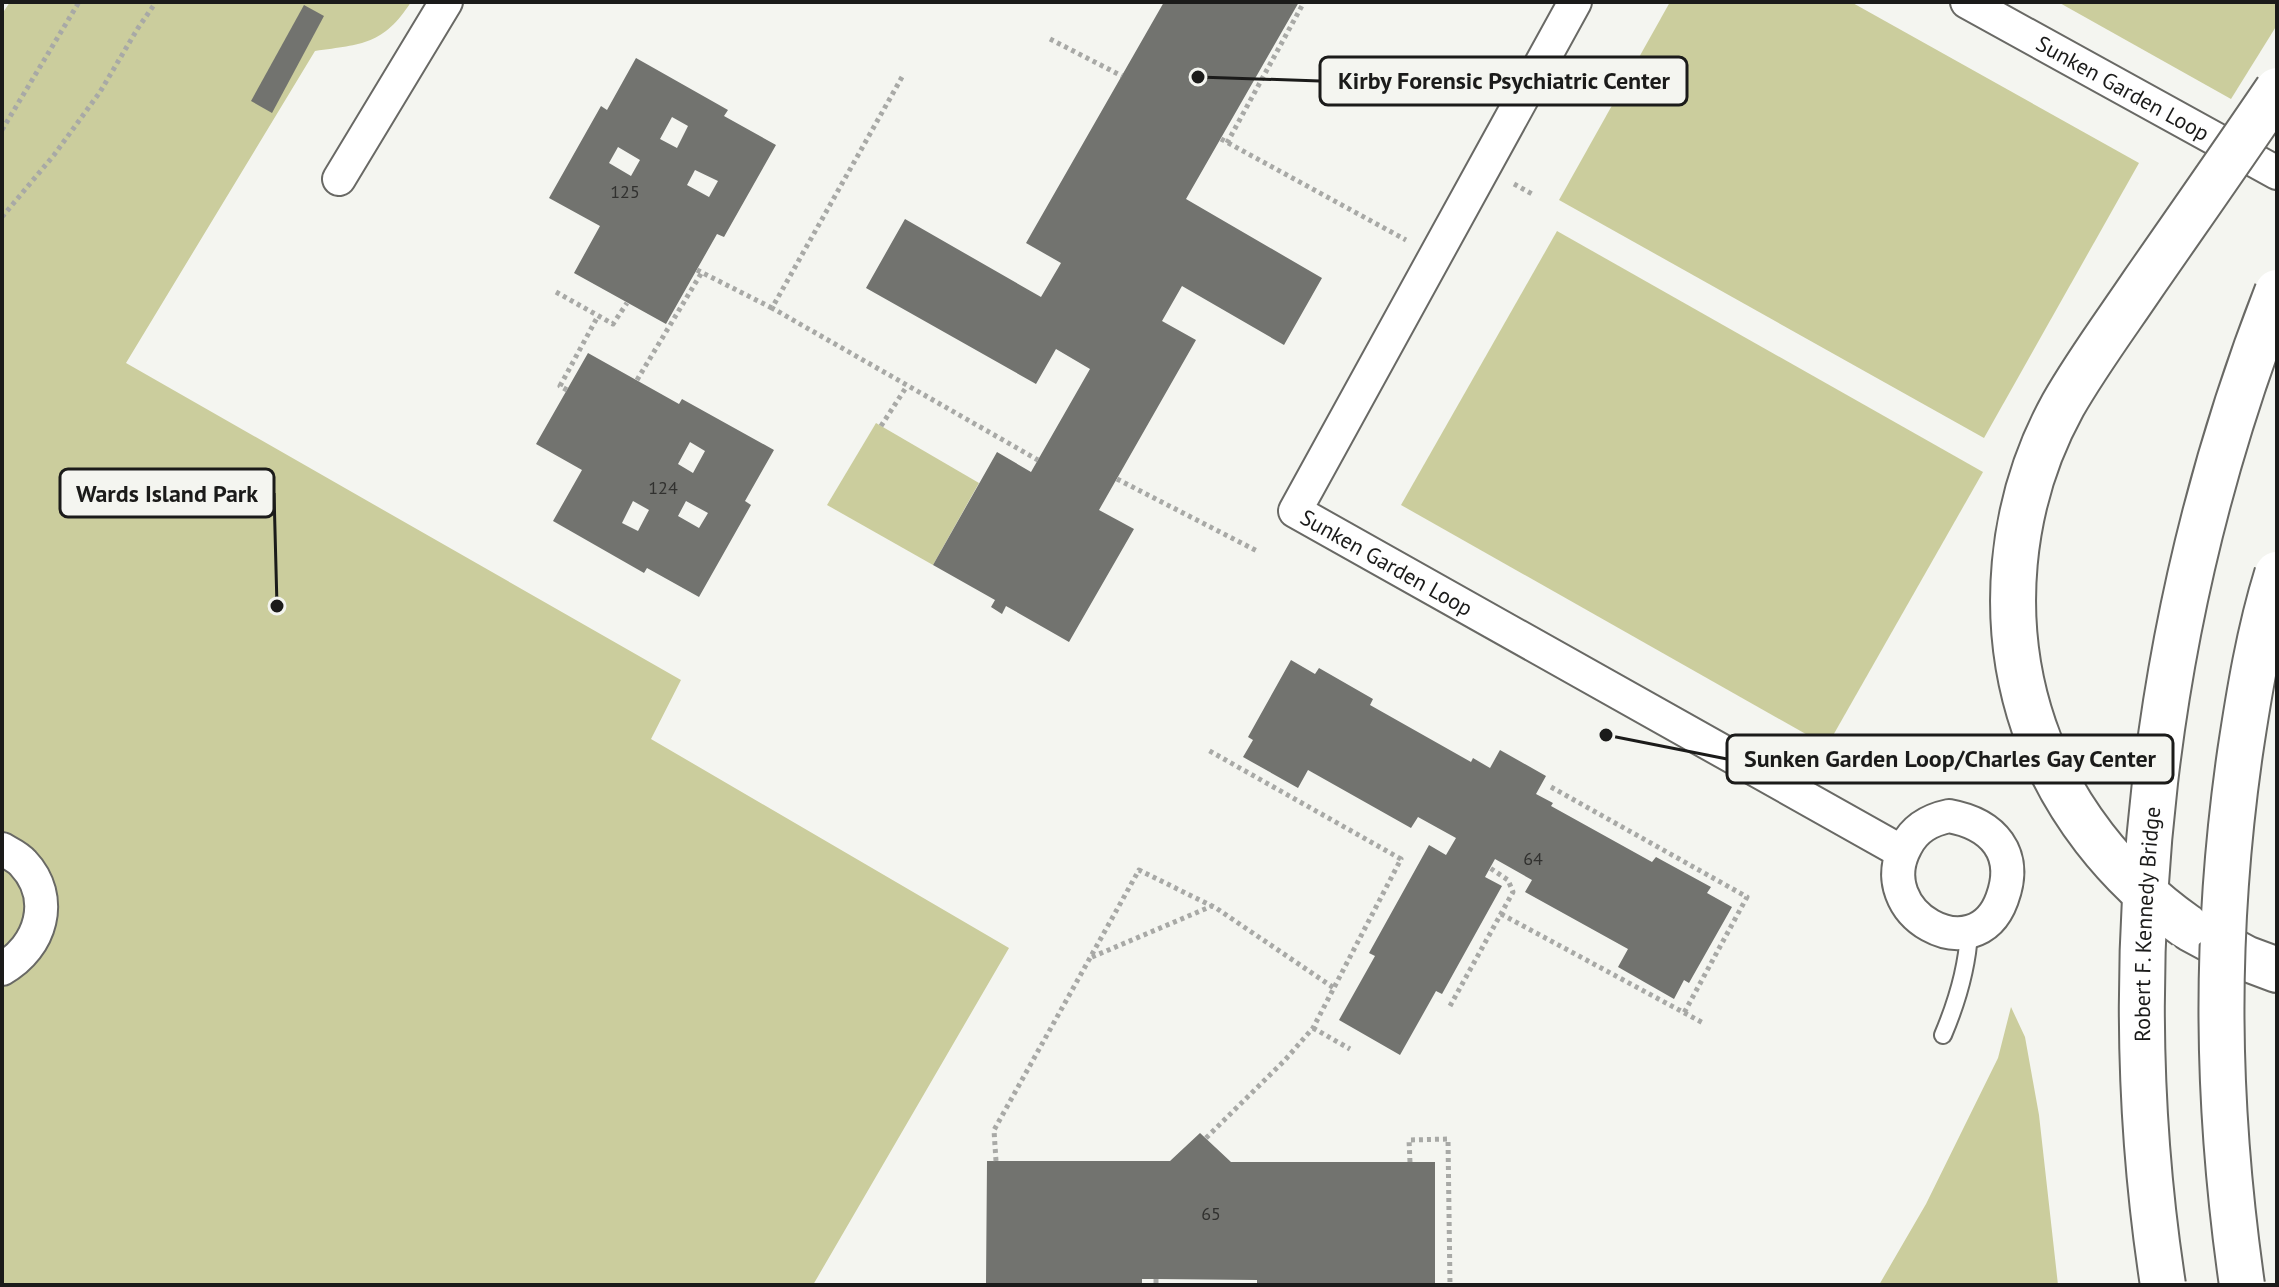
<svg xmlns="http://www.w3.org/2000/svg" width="2279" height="1287" font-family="'PT Sans',sans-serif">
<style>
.green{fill:#cbcd9d}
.building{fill:#72736f;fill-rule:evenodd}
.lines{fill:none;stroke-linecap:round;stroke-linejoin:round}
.lane-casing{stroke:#696965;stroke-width:20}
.street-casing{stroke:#696965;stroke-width:36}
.highway-casing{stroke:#696965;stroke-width:48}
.path{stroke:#a8a9a6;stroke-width:5;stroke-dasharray:4 4;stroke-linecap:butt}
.lane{stroke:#fff;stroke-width:16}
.street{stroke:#fff;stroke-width:32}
.highway{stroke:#fff;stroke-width:44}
.highway-bridge-casing{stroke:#696965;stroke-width:48;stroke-linecap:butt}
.highway-bridge{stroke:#fff;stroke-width:44}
.labels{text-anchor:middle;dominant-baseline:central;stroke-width:7;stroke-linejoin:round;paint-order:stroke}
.number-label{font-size:18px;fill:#31312f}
.street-label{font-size:22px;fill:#1b1b1a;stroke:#f4f5f0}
.leader{fill:none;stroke:#1b1b1a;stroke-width:3}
.callout-dot{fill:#1b1b1a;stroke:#f4f5f0;stroke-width:3}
.callout{fill:#f4f5f0;stroke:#1b1b1a;stroke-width:3}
.callout-label{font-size:24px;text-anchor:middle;font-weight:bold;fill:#1b1b1a}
</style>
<rect width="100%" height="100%" fill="#f4f5f0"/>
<!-- green -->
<g class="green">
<path d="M 10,2 L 411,2 C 383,45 363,44 315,51 L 126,363 L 681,680 L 651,739 L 1009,948 L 813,1285 L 2,1285 L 2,14 Z"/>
<path d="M 1670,2 L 1851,2 L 2139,163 L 1984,438 L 1559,200 Z"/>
<path d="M 2058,2 L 2277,2 L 2277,25 L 2231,99 Z"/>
<path d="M 1557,231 L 1983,472 L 1827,746 L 1401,505 Z"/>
<path d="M 876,423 L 979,483 L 933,565 L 827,505 Z"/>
<path d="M 2011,1007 L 2025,1037 L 2039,1115 L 2058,1285 L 1879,1285 L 1926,1204 L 1998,1058 Z"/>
</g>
<!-- building -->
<g class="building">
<path d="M 1164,2 L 1299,2 L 1186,199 L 1322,278 L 1284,345 L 1182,286 L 1162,321 L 1196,340 L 1099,510 L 1134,529 L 1069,642 L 1006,606 L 1002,614 L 991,607 L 995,600 L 933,565 L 997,452 L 1031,472 L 1090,369 L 1056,349 L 1036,384 L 866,288 L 905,219 L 1041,297 L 1061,263 L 1026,243 Z"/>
<path d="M 304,5 L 324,16 L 272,113 L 251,101 Z"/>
<path d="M 636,58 L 728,110 L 724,116 L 776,145 L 724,237 L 717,234 L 666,324 L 574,273 L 600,226 L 549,198 L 601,106 L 607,110 ZM 672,117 L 688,126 L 677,148 L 660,139 ZM 618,147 L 640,160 L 631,176 L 609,163 ZM 695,170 L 718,181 L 709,197 L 687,185 Z"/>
<path d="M 588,353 L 679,404 L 682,399 L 774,450 L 745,501 L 751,505 L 699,597 L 647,568 L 644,573 L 553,521 L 582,470 L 536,444 ZM 690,442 L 705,451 L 693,473 L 678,464 ZM 633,501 L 649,510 L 638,531 L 622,523 ZM 686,501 L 708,513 L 699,528 L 678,516 Z"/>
<path d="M 1291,660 L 1315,674 L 1319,668 L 1373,699 L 1370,705 L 1471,762 L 1473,758 L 1490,768 L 1500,750 L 1546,776 L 1536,794 L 1553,803 L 1551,806 L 1652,862 L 1656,857 L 1711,887 L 1707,893 L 1732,907 L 1689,983 L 1684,980 L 1674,999 L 1618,967 L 1628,949 L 1525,892 L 1532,880 L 1495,859 L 1485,877 L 1502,886 L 1442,994 L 1436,991 L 1400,1055 L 1339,1020 L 1375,956 L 1369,953 L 1429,845 L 1446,855 L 1456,838 L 1418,817 L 1411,828 L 1308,770 L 1298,788 L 1243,757 L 1253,740 L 1248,737 Z"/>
<path d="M 1200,1133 L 1231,1162 L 1435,1162 L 1435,1285 L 1257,1285 L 1257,1280 L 1156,1279 L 1142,1279 L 1142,1285 L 986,1285 L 987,1161 L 1170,1161 Z"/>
</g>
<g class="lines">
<!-- lane casing -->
<g class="lane-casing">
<path id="lane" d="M 1943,1035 C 1957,1002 1967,969 1969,933"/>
</g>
<!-- street casing -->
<g class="street-casing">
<g id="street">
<path id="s1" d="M 1575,2 L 1295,511 L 1902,852"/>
<path id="s2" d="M 1967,2 L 2277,173"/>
<path d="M 339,179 L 446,2"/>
<path d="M 1949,816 C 1993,824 2019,853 2002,899 C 1975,973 1869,913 1906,846 C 1915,828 1930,820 1949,816 Z"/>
<path d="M 2,849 C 9,853 18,857 23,863 C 56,898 41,947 2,969"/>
</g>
</g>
<!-- highway casing -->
<g class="highway-casing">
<path id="highway" d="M 2191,929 L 2245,958 L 2277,970"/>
</g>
<!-- path -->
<g class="path">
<path d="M 1050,39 L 1122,76"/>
<path d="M 902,77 L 772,308 L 1038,460"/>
<path d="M 2,130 L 79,2"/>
<path d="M 1221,139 L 1406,240"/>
<path d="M 1227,143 L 1304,2"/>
<path d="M 1514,184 L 1534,195"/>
<path d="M 2,217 L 54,155 L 100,92 L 138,28 L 156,2"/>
<path d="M 697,270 L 772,308"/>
<path d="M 556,292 L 613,324 L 627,303"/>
<path d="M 637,380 L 702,272"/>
<path d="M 567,390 L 560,386 L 598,316"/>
<path d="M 881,426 L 907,386"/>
<path d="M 1117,479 L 1259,552"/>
<path d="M 1551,787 L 1747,897 L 1684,1013"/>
<path d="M 1501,914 L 1705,1024"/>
<path d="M 1092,957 L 1212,906"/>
<path d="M 1450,1006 L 1513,892 L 1508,880 L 1490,868"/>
<path d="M 1313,1028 L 1350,1049"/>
<path d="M 1206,1138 L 1285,1060 L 1313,1028 L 1401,859 L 1208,750"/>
<path d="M 996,1161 L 994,1130 L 1139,870 L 1216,908 L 1334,988"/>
<path d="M 1410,1162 L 1409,1140 L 1448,1139 L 1450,1285"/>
<path d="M 1156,1279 L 1156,1285"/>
</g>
<!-- lane -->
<use href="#lane" class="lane"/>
<!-- street -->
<use href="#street" class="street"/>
<!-- highway -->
<use href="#highway" class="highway"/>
<!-- highway-bridge casing -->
<g class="highway-bridge-casing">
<g id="highway-bridge">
<path d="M 2186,926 C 2117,877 2061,807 2034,727 C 1998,622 2009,503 2063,405 C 2087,363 2116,324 2143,284 C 2188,219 2233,155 2277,90"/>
<path id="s3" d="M 2163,1285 C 2112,954 2155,604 2277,292"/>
<path d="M 2242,1285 C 2216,1103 2214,935 2240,753 C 2249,693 2259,632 2277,574"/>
</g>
</g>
<!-- highway-bridge -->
<use href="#highway-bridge" class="highway-bridge"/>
</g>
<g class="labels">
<!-- number labels -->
<g class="number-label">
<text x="625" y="191">125</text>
<text x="663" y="487">124</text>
<text x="1533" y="858">64</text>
<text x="1211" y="1213">65</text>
</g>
<!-- street labels -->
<g class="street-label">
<text stroke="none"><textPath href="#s2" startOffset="178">Sunken Garden Loop</textPath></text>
<text stroke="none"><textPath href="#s1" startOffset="686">Sunken Garden Loop</textPath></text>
<text stroke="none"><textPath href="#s3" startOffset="362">Robert F. Kennedy Bridge</textPath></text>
</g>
</g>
<!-- callouts -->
<path class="leader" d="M1198 77L1320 81M277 606L274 493M1606 735L1727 759"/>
<g class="callout-dot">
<circle cx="1198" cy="77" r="8"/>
<circle cx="277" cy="606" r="8"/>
<circle cx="1606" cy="735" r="8"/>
</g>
<g class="callout">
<rect x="1320" y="57" width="367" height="48" rx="8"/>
<rect x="60" y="469" width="214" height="48" rx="8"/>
<rect x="1727" y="735" width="446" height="48" rx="8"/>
</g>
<g class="callout-label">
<text x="1504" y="89">Kirby Forensic Psychiatric Center</text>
<text x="167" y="502">Wards Island Park</text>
<text x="1950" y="767">Sunken Garden Loop/Charles Gay Center</text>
</g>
<!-- border -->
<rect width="2279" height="1287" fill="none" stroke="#1b1b1a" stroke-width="8"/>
</svg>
